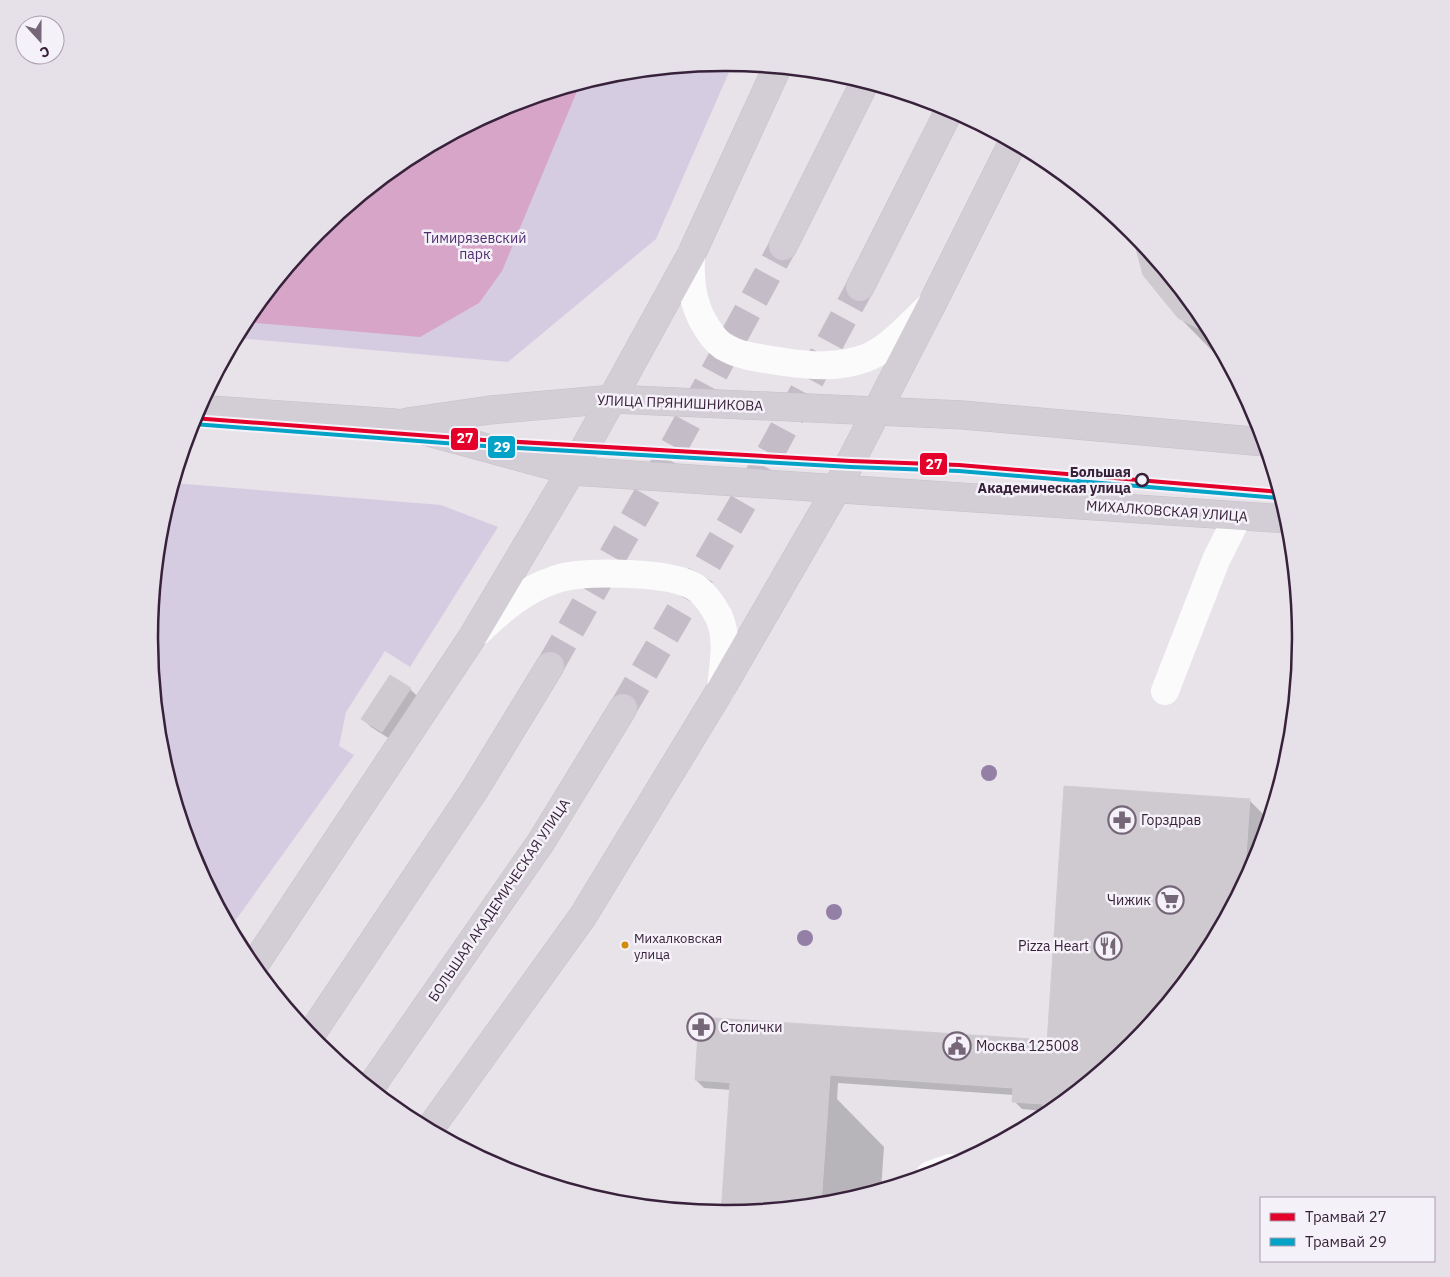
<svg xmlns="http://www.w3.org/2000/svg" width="1450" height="1277" font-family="'IBM Plex Sans',sans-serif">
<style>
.green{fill:#d6cce2}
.water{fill:#d6a5c8}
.shadow{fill:#0003}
.building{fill:#cecad0;stroke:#d0ccd1}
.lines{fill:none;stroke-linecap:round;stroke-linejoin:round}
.major-tunnel{stroke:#c4bcc6;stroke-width:28;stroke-dasharray:28 14;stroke-linecap:butt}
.major-casing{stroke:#c7c0c8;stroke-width:29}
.minor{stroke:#fbfbfc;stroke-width:28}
.major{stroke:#d3cdd5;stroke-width:28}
.tram-1-casing{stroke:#f5f1f8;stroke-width:8}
.tram-2-casing{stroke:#f5f1f8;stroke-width:8}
.tram-1{stroke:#e4002b;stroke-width:4}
.tram-2{stroke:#03a2c7;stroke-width:4}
.tree{fill:#947fa6}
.stop-dot{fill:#f5f1f8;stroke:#38223b;stroke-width:2.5}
.bus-dot{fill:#d18c0c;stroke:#f5f1f8;stroke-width:2}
.labels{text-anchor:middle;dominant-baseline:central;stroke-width:5;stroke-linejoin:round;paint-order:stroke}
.bus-label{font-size:13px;fill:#38223b;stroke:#f5f1f8;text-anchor:start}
.park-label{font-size:14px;fill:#512d70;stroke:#f5f1f8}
.street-label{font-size:14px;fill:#38223b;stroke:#f5f1f8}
.stop-label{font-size:14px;font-weight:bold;fill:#38223b;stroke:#f5f1f8;text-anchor:end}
.poi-label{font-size:14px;fill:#38223b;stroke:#f5f1f8;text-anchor:start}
.rim{fill:none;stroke:#38223b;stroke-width:2.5}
.line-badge{stroke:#f5f1f8;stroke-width:2}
.badge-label{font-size:14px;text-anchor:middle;font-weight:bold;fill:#fff}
</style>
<rect width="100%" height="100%" fill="#e7e3e9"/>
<!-- green -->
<g class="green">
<path d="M 725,63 L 733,63 L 656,239 L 508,362 L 236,338 L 246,318 L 318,231 L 405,159 L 505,106 L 613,74 Z"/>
<path d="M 173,483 L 441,505 L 498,527 L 410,667 L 385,651 L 346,712 L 339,746 L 354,755 L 230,928 L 193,859 L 160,751 L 149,638 L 160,526 Z"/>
</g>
<!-- water -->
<path class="water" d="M 580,84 L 502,271 L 479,303 L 420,337 L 244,322 L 318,231 L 405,159 L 505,106 Z"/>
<!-- shadow -->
<g class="shadow">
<path d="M 1132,231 L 1204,319 L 1231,370 L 1179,317 L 1144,274 Z"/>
<path d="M 410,689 L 418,697 L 390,739 L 371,727 L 363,719 Z"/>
<path d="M 1249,800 L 1269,820 L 1257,859 L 1204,959 L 1132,1046 L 1045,1118 L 1043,1119 L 1043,1111 L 1022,1109 L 1014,1101 L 1014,1095 L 838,1083 L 837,1099 L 884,1147 L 881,1190 L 837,1203 L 722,1214 L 731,1090 L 704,1088 L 696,1080 L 1046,1042 L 1048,1043 Z"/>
</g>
<!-- building -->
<g class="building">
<path d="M 1131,230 L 1204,319 L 1213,336 L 1178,318 L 1143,275 Z"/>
<path d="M 390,675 L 411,688 L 382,732 L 361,719 Z"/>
<path d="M 1064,786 L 1250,799 L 1244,884 L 1204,959 L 1132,1046 L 1042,1119 Z"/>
<path d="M 699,1017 L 1047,1040 L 1043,1104 L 1012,1102 L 1013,1088 L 830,1075 L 829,1090 L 695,1080 Z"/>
<path d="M 730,1083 L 829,1090 L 821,1205 L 721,1214 Z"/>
</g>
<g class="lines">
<!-- major-tunnel -->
<g class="major-tunnel">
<path d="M 550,666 L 656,480 L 783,246"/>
<path d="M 623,708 L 751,489 L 860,287"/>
</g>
<!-- major casing -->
<g class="major-casing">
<g id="major">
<path d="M 783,246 L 865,82"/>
<path d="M 860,287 L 950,109"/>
<path d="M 198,409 L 395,423 L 572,471 L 1288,519"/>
<path d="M 407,422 L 490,410 L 613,399 L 963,415 L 1264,442"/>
<path d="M 253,967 L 473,636 L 586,446 L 691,255 L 777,68"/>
<path d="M 310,1036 L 475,789 L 550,666"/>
<path d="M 370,1088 L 541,842 L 623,708"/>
<path d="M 429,1130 L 583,916 L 721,689 L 836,490 L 932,304 L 1013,142"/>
</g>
</g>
<!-- minor -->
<g class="minor">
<path d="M 691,255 C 690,282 692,305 707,328 C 712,336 719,345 728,349 C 743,357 767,359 784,362 C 811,366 839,368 866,358 C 891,348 911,323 931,305"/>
<path d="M 479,631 C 501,610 524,590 554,580 C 581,570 662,572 689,584 C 702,589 713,605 719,617 C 729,640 723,665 721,689"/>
<path d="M 1165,691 L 1216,560 L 1238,516"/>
<path d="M 930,1175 L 950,1168"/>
</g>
<!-- major -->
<use href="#major" class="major"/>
<!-- tram-1 casing -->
<g class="tram-1-casing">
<path id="tram-1" d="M 193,418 L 484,440 L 851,461 L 959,465 L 1280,492"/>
</g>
<!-- tram-2 casing -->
<g class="tram-2-casing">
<path id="tram-2" d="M 193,424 L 484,446 L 851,467 L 959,471 L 1279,498"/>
</g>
<!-- tram-1 -->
<use href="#tram-1" class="tram-1"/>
<!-- tram-2 -->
<use href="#tram-2" class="tram-2"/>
</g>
<!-- trees -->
<g class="tree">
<circle cx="989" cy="773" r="8"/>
<circle cx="834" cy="912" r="8"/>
<circle cx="805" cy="938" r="8"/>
</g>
<!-- icons -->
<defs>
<g id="pharmacy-ring" transform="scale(1.4375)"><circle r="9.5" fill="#f5f1f8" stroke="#756678" stroke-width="1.5"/><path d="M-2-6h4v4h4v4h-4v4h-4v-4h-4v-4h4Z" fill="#756678"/></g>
<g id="supermarket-ring" transform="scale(1.4375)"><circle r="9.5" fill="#f5f1f8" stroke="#756678" stroke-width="1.5"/><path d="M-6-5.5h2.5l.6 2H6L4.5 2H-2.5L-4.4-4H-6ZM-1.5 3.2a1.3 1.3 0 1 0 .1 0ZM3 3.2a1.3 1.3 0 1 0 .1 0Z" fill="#756678"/></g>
<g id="restaurant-ring" transform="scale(1.4375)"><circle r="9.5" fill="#f5f1f8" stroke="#756678" stroke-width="1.5"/><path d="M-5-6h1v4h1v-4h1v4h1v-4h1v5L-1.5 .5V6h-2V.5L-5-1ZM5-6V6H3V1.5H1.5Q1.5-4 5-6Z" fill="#756678"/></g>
<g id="civic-ring" transform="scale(1.4375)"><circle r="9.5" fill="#f5f1f8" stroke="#756678" stroke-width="1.5"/><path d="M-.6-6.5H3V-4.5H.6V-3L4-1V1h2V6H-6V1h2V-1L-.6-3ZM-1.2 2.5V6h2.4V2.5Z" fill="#756678"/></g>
</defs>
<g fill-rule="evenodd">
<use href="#pharmacy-ring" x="1122" y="820"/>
<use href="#supermarket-ring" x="1170" y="900"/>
<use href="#restaurant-ring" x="1108" y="946"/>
<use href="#pharmacy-ring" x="701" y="1027"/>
<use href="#civic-ring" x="957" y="1046"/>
</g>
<!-- markers -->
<circle class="stop-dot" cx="1142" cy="480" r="6"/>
<circle class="bus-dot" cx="625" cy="945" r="4.5"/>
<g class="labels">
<!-- bus labels -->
<g class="bus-label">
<text x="634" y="938">Михалковская<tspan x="634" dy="16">улица</tspan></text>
</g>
<!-- park labels -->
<g class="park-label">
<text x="475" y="238">Тимирязевский<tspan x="475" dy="16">парк</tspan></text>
</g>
<!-- street labels -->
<g class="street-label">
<text transform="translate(680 403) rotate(2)">УЛИЦА ПРЯНИШНИКОВА</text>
<text transform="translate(1167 511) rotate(4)">МИХАЛКОВСКАЯ УЛИЦА</text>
<text transform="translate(499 900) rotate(-56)">БОЛЬШАЯ АКАДЕМИЧЕСКАЯ УЛИЦА</text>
</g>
<!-- stop labels -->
<g class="stop-label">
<text x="1131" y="472">Большая<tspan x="1131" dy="16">Академическая улица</tspan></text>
</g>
<!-- poi labels -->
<g class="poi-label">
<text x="1141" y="820">Горздрав</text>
<text x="1151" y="900" text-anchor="end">Чижик</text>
<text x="1089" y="946" text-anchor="end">Pizza Heart</text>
<text x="720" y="1027">Столички</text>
<text x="976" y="1046">Москва 125008</text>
</g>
</g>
<!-- crop -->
<path d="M0 0H1450V1277H0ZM158 638a567 567 0 1 1 1134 0a567 567 0 1 1-1134 0Z" fill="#e6e0e9" fill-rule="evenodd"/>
<path class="rim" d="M158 638a567 567 0 1 1 1134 0a567 567 0 1 1-1134 0Z"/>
<g class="line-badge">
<rect x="450" y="427" width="29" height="24" rx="5" fill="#e4002b"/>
<rect x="487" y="435" width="29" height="24" rx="5" fill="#03a2c7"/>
<rect x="919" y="452" width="29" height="24" rx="5" fill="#e4002b"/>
</g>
<g class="badge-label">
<text x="465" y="443">27</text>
<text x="502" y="452">29</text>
<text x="934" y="469">27</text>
</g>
<!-- legend -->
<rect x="1260" y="1197" width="175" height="65" fill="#f5f1f8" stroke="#a99eac"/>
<rect x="1270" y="1213" width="25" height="8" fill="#e4002b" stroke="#a99eac"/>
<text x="1305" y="1222" font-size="15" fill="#38223b">Трамвай 27</text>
<rect x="1270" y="1238" width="25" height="8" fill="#03a2c7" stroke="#a99eac"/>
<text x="1305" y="1247" font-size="15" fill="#38223b">Трамвай 29</text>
<!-- north arrow -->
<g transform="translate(40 40) rotate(159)"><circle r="24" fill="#f5f1f8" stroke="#a99eac"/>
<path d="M0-4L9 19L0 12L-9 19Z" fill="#756678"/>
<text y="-8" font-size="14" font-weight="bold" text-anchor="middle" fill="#38223b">С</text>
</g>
</svg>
